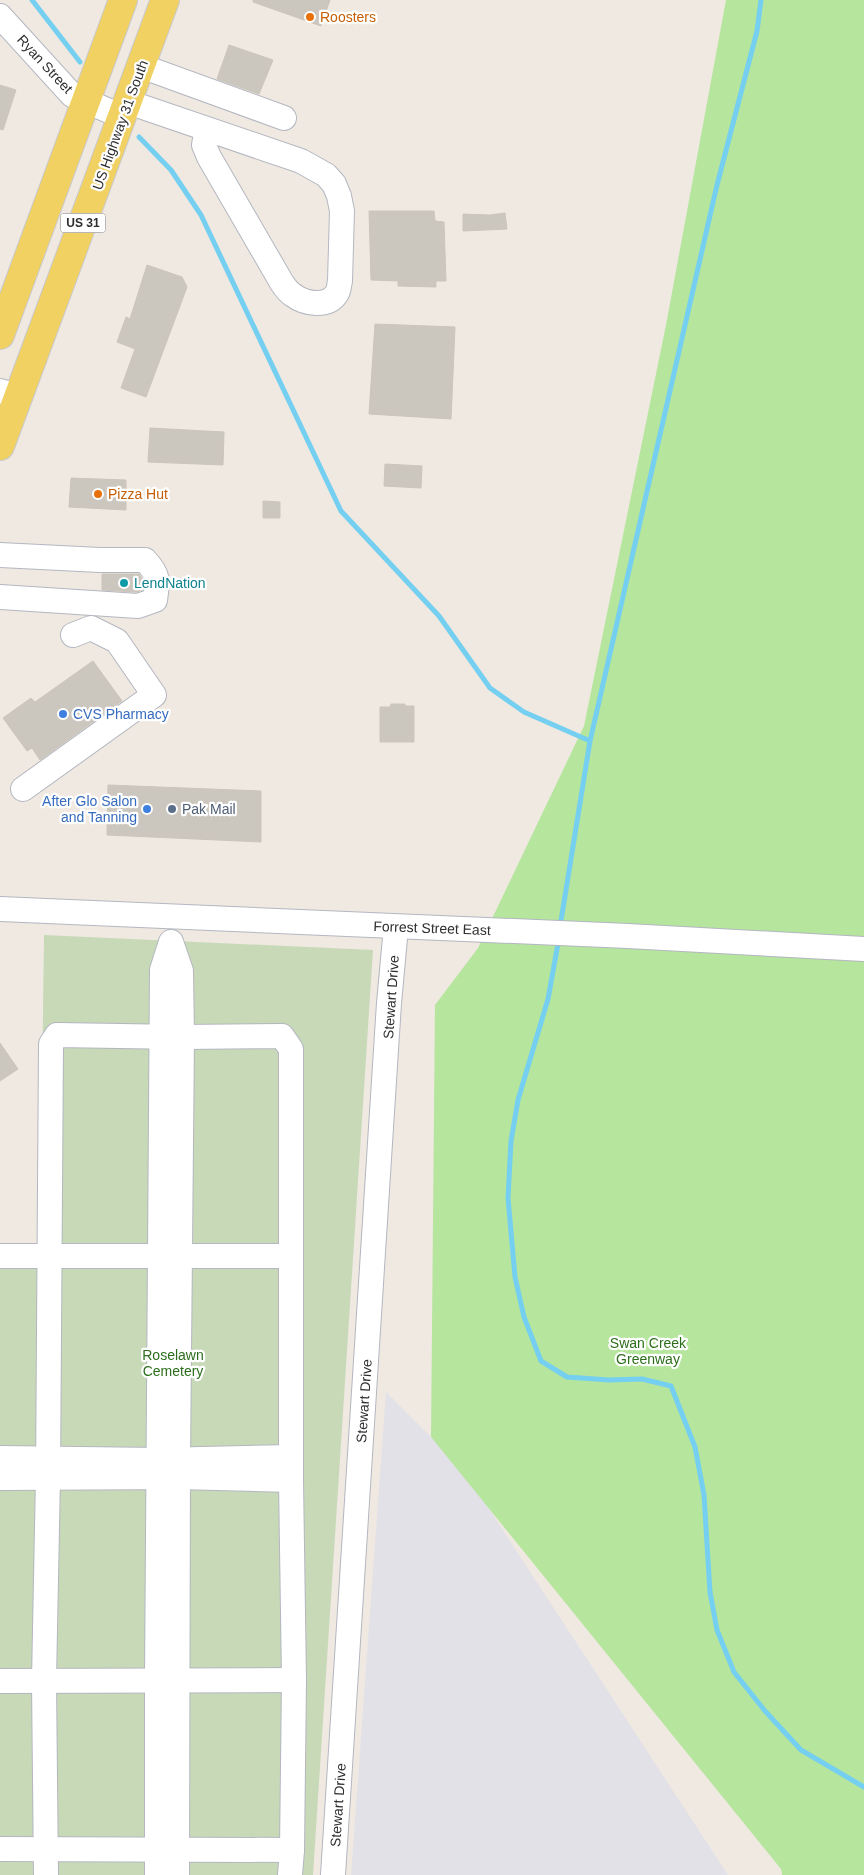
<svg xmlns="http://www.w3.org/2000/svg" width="864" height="1875" font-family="Helvetica,sans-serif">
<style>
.industrial{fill:#e3e1e8}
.green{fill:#b6e59e}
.cemetery{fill:#c8d9b8}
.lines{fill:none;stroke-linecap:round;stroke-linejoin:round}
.stream{stroke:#75cff0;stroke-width:5}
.building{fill:#cbc7bf;stroke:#cbc5ba}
.minor-casing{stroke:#b4b7c1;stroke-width:26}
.major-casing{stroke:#c9c9c9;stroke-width:30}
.minor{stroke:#fff;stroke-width:24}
.major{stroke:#f2d163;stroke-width:28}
.food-dot{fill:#e8710a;stroke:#fff;stroke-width:2}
.culture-dot{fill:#0f9aa8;stroke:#fff;stroke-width:2}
.shop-dot{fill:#3f7fe0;stroke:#fff;stroke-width:2}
.service-dot{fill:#5c6f8a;stroke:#fff;stroke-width:2}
.labels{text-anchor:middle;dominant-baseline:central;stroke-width:4.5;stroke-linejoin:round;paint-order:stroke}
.shield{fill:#fff;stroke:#6d6d6d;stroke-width:1}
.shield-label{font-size:12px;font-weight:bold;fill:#2e2e2e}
.food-label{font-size:14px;fill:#c56008;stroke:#fff;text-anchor:start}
.street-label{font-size:14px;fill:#2e2e2e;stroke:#fff}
.culture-label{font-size:14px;fill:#0d838f;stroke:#fff;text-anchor:start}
.shop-label{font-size:14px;fill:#366cbe;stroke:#fff;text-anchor:start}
.service-label{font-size:14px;fill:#4e5e75;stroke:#fff;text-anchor:start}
.park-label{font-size:14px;fill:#2c6e1b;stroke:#fff}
</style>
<rect width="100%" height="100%" fill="#efe9e1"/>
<!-- industrial -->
<path class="industrial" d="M 386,1392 L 463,1469 L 728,1875 L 351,1875 Z"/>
<!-- green -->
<path class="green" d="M 726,0 L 864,0 L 864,1875 L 782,1875 L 781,1869 L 431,1437 L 435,1005 L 478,948 L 584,726 L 666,325 Z"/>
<!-- cemetery -->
<path class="cemetery" d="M 44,935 L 373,950 L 313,1875 L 0,1875 L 0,1251 L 40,1251 Z"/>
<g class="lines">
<!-- stream -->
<g class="stream">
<path d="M 32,0 L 80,62"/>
<path d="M 139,137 L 171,170 L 201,215 L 341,511 L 439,616 L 490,688 L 524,712 L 590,741"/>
<path d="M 560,927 L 590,741 L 717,185 L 757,31 L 761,0"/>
<path d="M 559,938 L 548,999 L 518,1100 L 511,1141 L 508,1198 L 515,1277 L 524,1317 L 541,1361 L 567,1377 L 609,1380 L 642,1379 L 671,1386 L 695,1447 L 704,1495 L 710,1592 L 717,1630 L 734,1672 L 765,1711 L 801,1750 L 864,1787"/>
</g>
</g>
<!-- building -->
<g class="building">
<path d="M 253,0 L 330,0 L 321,26 L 253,2 Z"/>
<path d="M 229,45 L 273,60 L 259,94 L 217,79 Z"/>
<path d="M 0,85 L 16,90 L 3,130 L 0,129 Z"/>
<path d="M 369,211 L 434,211 L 435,221 L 444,222 L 446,281 L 436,281 L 436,287 L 398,286 L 398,281 L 371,280 Z"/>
<path d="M 505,213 L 507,229 L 463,231 L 463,214 L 490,215 Z"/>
<path d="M 147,265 L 182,277 L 187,287 L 146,397 L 121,388 L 135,349 L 117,342 L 126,317 L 130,319 Z"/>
<path d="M 375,324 L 455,327 L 451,419 L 369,414 Z"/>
<path d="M 150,428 L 224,432 L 223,465 L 148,462 Z"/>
<path d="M 385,464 L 422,466 L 421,488 L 384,486 Z"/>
<path d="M 71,478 L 126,480 L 126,510 L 69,507 Z"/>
<path d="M 263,501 L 280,502 L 280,518 L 263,518 Z"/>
<path d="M 102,574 L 139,574 L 143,581 L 143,590 L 136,592 L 102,590 Z"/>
<path d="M 93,661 L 122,701 L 40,760 L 32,748 L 27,751 L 3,718 L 31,698 L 35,702 Z"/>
<path d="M 391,704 L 405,704 L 405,706 L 414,706 L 414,742 L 380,742 L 380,707 L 390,707 Z"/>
<path d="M 108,785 L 261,791 L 261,842 L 107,835 Z"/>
<path d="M 0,1043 L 18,1069 L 0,1081 Z"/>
</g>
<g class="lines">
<!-- minor casing -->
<g class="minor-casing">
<g id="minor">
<path d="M 0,16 L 72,95 L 123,117"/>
<path d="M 141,66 L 284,118"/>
<path d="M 128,102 L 301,161 L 326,175 L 334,184 L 339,196 L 342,211 L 340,281 C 339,285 339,290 337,293 C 328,308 305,304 293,295 C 288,292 285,287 282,283 L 209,157 L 204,145 L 207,129"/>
<path d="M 0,391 L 18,396"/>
<path d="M 0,555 L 100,560 L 145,560 C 159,575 158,580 155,600 L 138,606 L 0,597"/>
<path d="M 23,789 L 154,695 L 117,641 L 91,628 L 73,635"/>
<path d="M 0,909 L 628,936 L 864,949"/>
<path d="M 0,1256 L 291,1256"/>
<path d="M 0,1458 L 158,1460 L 291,1457"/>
<path d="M 0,1478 L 178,1477 L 291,1480"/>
<path d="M 0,1681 L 294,1680"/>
<path d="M 0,1849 L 292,1850"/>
<path d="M 46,1875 L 44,1681 L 48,1477 L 51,1044 L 57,1035 L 182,1037 L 282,1036 L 291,1049 L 291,1480 L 294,1680 L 292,1850 L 290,1875"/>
<path d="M 157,1875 L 157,1679 L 162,970 L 171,942 L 181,971 L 182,1037 L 178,1460 L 177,1875"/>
<path d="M 333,1875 L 389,1003 L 396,927"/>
</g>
</g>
<!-- major casing -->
<g class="major-casing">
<g id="major">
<path d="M 0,335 L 123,0"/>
<path d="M 0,446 L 165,0"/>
</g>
</g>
<!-- minor -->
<use href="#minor" class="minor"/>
<!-- major -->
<use href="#major" class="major"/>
</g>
<!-- markers -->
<g class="food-dot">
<circle cx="310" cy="17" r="5"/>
<circle cx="98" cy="494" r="5"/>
</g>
<circle class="culture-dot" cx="124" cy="583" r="5"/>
<g class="shop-dot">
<circle cx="63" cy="714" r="5"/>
<circle cx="147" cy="809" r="5"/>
</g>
<circle class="service-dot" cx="172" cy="809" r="5"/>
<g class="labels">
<!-- shield labels -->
<rect class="shield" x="60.5" y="213.5" width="45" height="19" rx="4"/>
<g class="shield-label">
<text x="83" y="223">US 31</text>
</g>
<!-- food labels -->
<g class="food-label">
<text x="320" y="17">Roosters</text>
<text x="108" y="494">Pizza Hut</text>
</g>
<!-- street labels -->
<g class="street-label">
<text transform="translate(45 64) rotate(47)">Ryan Street</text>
<text transform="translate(120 125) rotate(-70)">US Highway 31 South</text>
<text transform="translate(432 928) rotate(2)">Forrest Street East</text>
<text transform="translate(391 997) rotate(-86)">Stewart Drive</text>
<text transform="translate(364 1401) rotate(-86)">Stewart Drive</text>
<text transform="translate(338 1805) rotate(-86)">Stewart Drive</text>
</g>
<!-- culture labels -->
<g class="culture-label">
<text x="134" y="583">LendNation</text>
</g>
<!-- shop labels -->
<g class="shop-label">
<text x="73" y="714">CVS Pharmacy</text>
<text x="137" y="801" text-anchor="end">After Glo Salon<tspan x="137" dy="16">and Tanning</tspan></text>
</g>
<!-- service labels -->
<g class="service-label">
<text x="182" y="809">Pak Mail</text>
</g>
<!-- park labels -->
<g class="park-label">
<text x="648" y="1343">Swan Creek<tspan x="648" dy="16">Greenway</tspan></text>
<text x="173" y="1355">Roselawn<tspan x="173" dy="16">Cemetery</tspan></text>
</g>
</g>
</svg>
